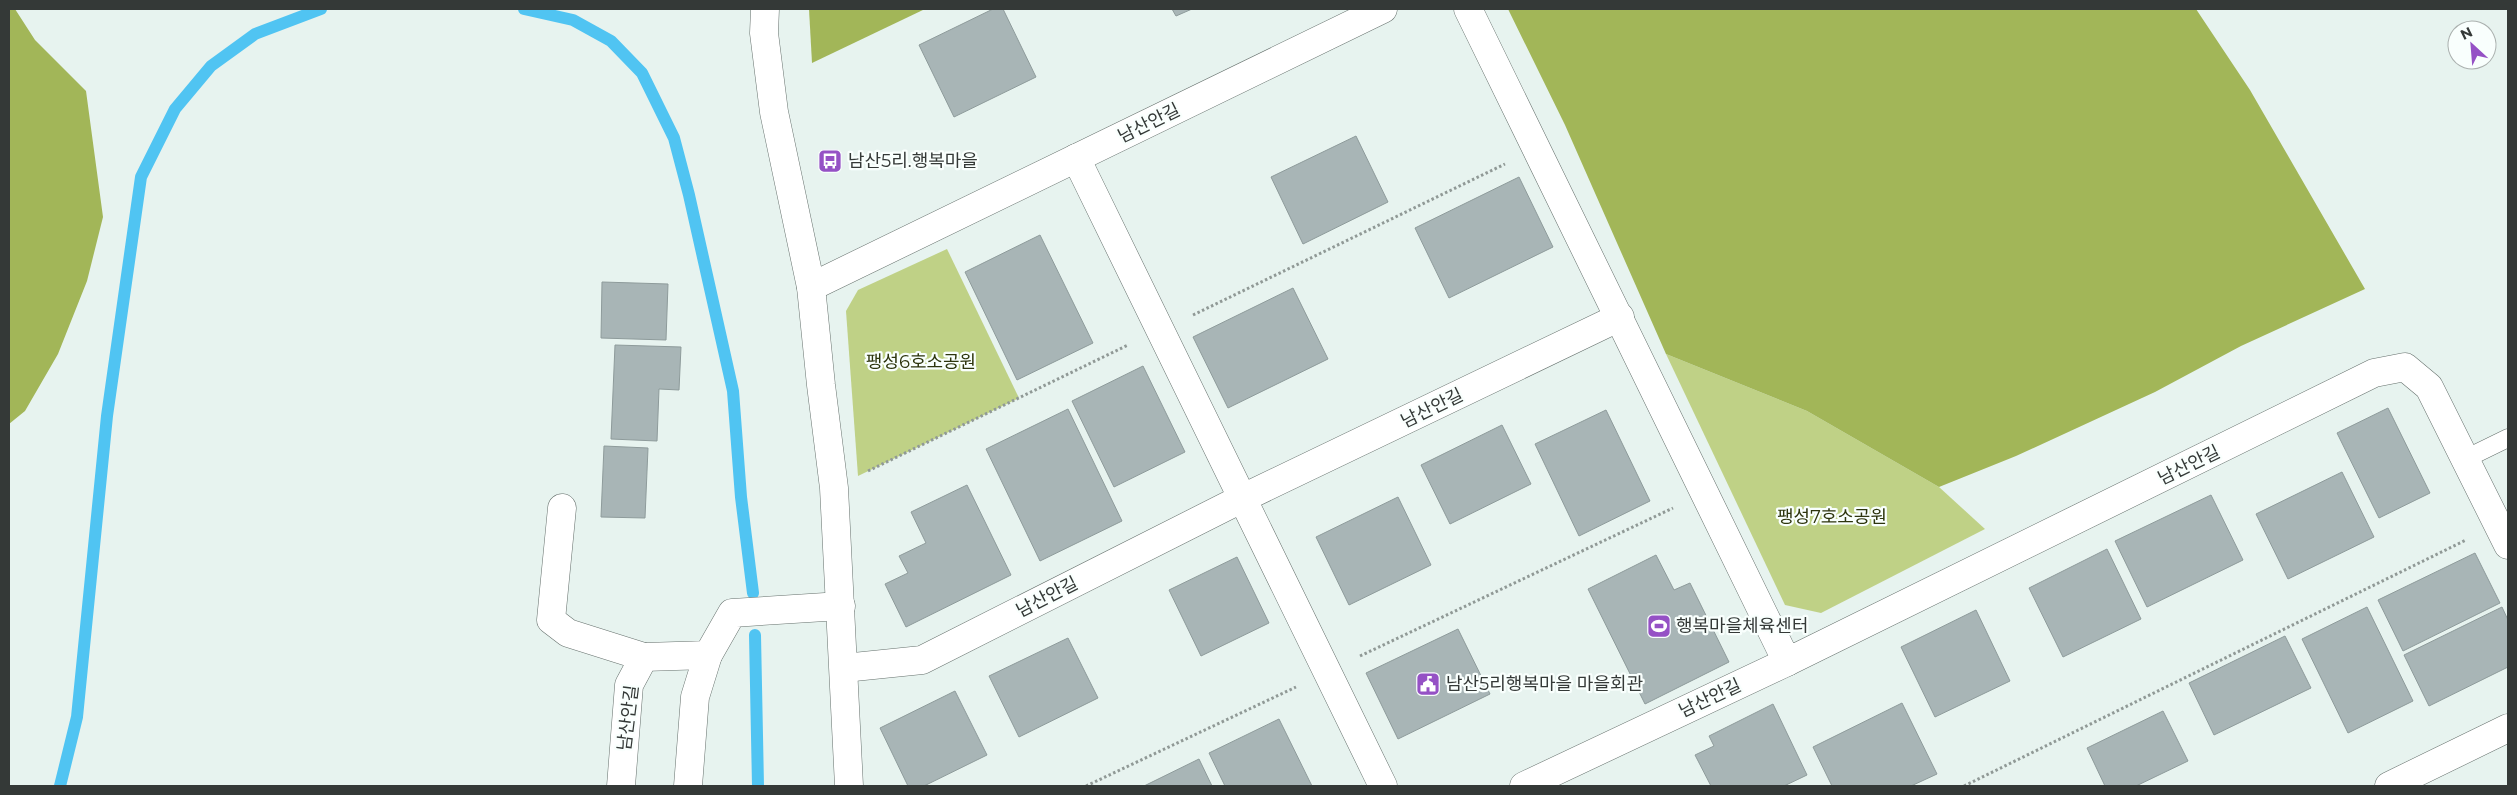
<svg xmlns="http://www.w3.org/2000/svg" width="2517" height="795" font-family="Montserrat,'Noto Sans KR',sans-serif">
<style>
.green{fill:#bfd186}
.forest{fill:#a2b658}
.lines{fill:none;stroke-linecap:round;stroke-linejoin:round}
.stream{stroke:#50c4f2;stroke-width:12}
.building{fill:#a8b5b6;stroke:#8e9b9b}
.service-casing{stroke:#66716d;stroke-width:19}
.minor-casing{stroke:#66716d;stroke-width:29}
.path{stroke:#909996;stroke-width:3;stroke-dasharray:2.5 2.5;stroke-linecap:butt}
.service{stroke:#fff;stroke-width:18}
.minor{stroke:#fff;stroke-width:28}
.labels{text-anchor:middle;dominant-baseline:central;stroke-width:4.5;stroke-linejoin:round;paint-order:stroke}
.street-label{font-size:18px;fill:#343937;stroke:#f9fffd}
.poi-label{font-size:18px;fill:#343937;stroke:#f9fffd;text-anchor:start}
.park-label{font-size:18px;fill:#2d350d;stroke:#f9fffd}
</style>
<rect width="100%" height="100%" fill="#e7f3ef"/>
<!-- green -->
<g class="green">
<path d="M 947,249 L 1019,398 L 858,476 L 846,311 L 858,290 Z"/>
<path d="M 1666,354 L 1807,411 L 1939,487 L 1985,529 L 1821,613 L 1785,605 Z"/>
</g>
<!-- forest -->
<g class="forest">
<path d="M 9,9 L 15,9 L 35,40 L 86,91 L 103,217 L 87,281 L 58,354 L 25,411 L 9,424 Z"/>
<path d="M 809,9 L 925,9 L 812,63 Z"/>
<path d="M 1508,9 L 2196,9 L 2250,90 L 2365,289 L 2241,346 L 2155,392 L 2016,456 L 1939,487 L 1807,411 L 1666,354 L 1565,125 Z"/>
</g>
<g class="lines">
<!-- stream -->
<g class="stream">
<path d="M 524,9 L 573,20 L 611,41 L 642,73 L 674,138 L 689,195 L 733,391 L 741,497 L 753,593"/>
<path d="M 755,635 L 758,786"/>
<path d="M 60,786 L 77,717 L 107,416 L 141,177 L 175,109 L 211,66 L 255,34 L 321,9"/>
</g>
</g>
<!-- building -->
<g class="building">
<path d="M 993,9 L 1003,9 L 1036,77 L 954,117 L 919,45 Z"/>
<path d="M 1172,9 L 1192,9 L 1176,16 Z"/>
<path d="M 1356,136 L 1388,202 L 1303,244 L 1271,177 Z"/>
<path d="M 1519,177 L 1553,247 L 1449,298 L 1415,228 Z"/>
<path d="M 1040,235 L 1093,343 L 1017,380 L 965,272 Z"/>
<path d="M 602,282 L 668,284 L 666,340 L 601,338 Z"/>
<path d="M 1293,288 L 1328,359 L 1228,408 L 1193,337 Z"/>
<path d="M 615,345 L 681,347 L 679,390 L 659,389 L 657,441 L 611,439 Z"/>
<path d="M 1143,366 L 1185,452 L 1114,487 L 1072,401 Z"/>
<path d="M 2388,408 L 2430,493 L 2379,518 L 2337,433 Z"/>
<path d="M 1068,409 L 1122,521 L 1040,561 L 986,449 Z"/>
<path d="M 1606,410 L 1650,501 L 1579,536 L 1535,444 Z"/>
<path d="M 1502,425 L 1531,484 L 1450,524 L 1421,465 Z"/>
<path d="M 604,446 L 648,448 L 645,518 L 601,517 Z"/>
<path d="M 2342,472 L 2374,537 L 2288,579 L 2256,514 Z"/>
<path d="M 967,485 L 1011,575 L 906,627 L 885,584 L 908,573 L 899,556 L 926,543 L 911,512 Z"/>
<path d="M 2211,495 L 2243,560 L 2147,607 L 2115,541 Z"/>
<path d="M 1398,497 L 1431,565 L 1349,605 L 1316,537 Z"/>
<path d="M 2107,549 L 2141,619 L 2063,657 L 2029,588 Z"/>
<path d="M 2475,553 L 2500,603 L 2403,651 L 2378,600 Z"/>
<path d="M 1656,555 L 1674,590 L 1690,583 L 1729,662 L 1645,704 L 1588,589 Z"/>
<path d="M 1237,557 L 1269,623 L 1201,656 L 1169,590 Z"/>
<path d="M 2367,607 L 2413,701 L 2348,733 L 2302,639 Z"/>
<path d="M 2502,607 L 2508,620 L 2508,667 L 2429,706 L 2404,655 Z"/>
<path d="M 1976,610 L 2010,681 L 1935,717 L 1901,647 Z"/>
<path d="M 1458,629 L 1490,694 L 1398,739 L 1366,673 Z"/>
<path d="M 2285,636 L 2311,688 L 2214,735 L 2189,683 Z"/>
<path d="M 1068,638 L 1098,698 L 1019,737 L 989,676 Z"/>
<path d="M 955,691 L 987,755 L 924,786 L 908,786 L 880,728 Z"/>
<path d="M 1902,703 L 1937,774 L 1911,786 L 1832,786 L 1813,747 Z"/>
<path d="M 1773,704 L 1807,775 L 1784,786 L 1711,786 L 1695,755 L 1714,746 L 1709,736 Z"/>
<path d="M 2163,711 L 2188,761 L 2136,786 L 2105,786 L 2087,748 Z"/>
<path d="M 1279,719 L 1312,786 L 1225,786 L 1209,753 Z"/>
<path d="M 1199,759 L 1212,786 L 1144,786 Z"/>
</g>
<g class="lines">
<!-- service casing -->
<g class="service-casing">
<path id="service" d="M 2465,459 L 2508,438"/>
</g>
<!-- minor casing -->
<g class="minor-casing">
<g id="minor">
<path d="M 765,9 L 764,33 L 774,112 L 811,287 L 821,385 L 834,488 L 849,786"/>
<path d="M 1468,9 L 1787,662 L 2374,373 L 2405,367 L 2429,387 L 2508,545"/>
<path d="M 1076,158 L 1383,786"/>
<path d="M 811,287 L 1383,9"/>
<path d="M 562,508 L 551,620 L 568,633 L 644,657"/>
<path d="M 844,668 L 922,660 L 1243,498 L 1620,317"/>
<path d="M 621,786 L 629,685 L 644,657 L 708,655 L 732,613 L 841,606"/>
<path d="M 688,786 L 695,697 L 708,655"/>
<path d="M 1524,786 L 1787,662"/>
<path d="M 2389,786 L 2508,728"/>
</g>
</g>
<!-- path -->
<g class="path">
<path d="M 1193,315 L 1505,164"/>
<path d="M 868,471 L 1128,345"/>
<path d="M 1360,656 L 1673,508"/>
<path d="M 1086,786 L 1296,687"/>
<path d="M 1964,786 L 2466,540"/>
</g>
<!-- service -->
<use href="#service" class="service"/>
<!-- minor -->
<use href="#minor" class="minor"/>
</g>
<!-- icons -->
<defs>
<g id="bus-square" transform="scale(1.25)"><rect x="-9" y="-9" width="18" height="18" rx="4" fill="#9551c5" stroke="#f9fffd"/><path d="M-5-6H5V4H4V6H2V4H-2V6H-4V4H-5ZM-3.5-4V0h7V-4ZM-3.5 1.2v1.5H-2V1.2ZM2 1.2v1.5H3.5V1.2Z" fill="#fff"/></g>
<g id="stadium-square" transform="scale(1.25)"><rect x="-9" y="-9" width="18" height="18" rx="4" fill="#9551c5" stroke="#f9fffd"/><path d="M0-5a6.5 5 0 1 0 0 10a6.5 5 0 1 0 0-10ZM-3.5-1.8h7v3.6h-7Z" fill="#fff"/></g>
<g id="civic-square" transform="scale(1.25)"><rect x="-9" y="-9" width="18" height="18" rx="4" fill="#9551c5" stroke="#f9fffd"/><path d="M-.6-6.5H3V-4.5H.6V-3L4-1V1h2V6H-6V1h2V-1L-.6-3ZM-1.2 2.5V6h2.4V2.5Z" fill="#fff"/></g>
</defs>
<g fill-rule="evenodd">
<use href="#bus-square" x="830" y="161"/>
<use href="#stadium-square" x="1659" y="626"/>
<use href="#civic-square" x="1428" y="684"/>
</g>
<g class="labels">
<!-- street labels -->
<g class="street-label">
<text transform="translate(1149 123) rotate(-26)">남산안길</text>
<text transform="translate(1432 408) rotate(-26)">남산안길</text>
<text transform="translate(2189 465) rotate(-26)">남산안길</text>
<text transform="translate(1047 597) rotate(-27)">남산안길</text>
<text transform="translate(1710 698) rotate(-25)">남산안길</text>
<text transform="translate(628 718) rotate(-83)">남산안길</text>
</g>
<!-- poi labels -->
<g class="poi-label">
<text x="848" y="161">남산5리.행복마을</text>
<text x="1676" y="626">행복마을체육센터</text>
<text x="1446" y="684">남산5리행복마을 마을회관</text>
</g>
<!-- park labels -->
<g class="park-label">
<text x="921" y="362">팽성6호소공원</text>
<text x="1832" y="517">팽성7호소공원</text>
</g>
</g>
<!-- border -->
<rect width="2517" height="795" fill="none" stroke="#343937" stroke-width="20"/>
<!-- north arrow -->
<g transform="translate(2472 45) rotate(334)"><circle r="24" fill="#f9fffd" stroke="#aab0ae"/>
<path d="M0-4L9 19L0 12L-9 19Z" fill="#9551c5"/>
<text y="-8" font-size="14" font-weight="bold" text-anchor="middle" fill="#343937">N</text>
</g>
</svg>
